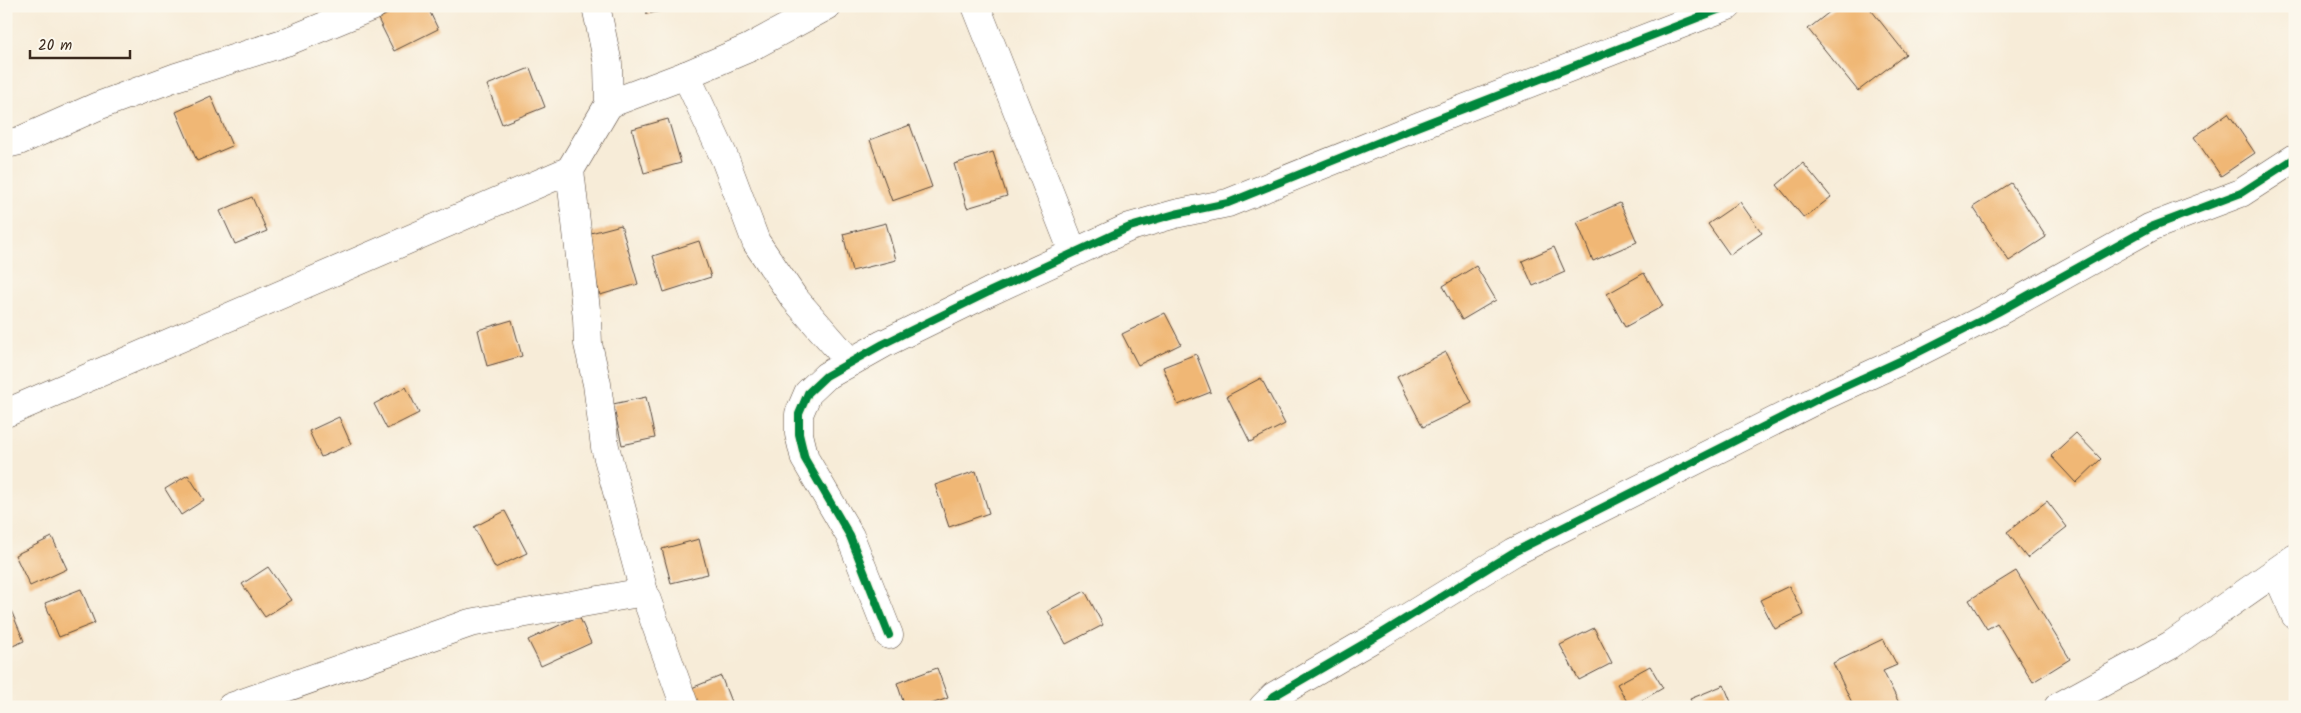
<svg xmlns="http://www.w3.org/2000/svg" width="2301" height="713" font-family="Kalam,sans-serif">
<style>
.building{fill:#f0b775}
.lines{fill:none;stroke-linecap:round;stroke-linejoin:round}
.minor-casing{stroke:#57473a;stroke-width:29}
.minor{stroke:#fff;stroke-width:28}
.cycleway-casing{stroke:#fbf7ec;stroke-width:11}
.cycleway{stroke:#00873e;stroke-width:8}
</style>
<rect width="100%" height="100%" fill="#fbf7ec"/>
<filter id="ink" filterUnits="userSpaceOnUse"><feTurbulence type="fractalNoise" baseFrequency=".02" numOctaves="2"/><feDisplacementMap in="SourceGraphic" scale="10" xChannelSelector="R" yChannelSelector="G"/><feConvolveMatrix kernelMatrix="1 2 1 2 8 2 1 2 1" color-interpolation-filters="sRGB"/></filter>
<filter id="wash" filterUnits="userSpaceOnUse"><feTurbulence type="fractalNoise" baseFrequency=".0096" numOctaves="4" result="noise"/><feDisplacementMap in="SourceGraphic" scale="20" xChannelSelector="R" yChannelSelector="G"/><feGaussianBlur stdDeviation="1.12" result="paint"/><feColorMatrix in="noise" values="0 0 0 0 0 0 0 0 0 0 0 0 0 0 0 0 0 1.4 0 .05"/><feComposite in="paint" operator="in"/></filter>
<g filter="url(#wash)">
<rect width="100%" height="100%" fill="#f7ecd8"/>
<g id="blocks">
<!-- building -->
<g class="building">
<path d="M 403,6 L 427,6 L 438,29 L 394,51 L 378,19 Z"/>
<path d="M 645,6 L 680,6 L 680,7 L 647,14 Z"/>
<path d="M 1837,6 L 1868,6 L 1906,54 L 1858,91 L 1808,29 Z"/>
<path d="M 530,68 L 545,107 L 502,124 L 487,85 Z"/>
<path d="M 211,96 L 232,146 L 197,161 L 176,112 Z"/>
<path d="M 2228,113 L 2255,153 L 2221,176 L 2194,137 Z"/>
<path d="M 668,119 L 681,163 L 644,173 L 632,129 Z"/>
<path d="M 910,125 L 932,187 L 892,201 L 870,140 Z"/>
<path d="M 993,152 L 1007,196 L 967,208 L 954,164 Z"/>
<path d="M 1803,163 L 1831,197 L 1804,218 L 1777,185 Z"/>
<path d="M 2011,183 L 2046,237 L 2009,261 L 1973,207 Z"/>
<path d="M 252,197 L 267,231 L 235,244 L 220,211 Z"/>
<path d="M 1740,202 L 1762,233 L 1730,255 L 1708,224 Z"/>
<path d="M 1620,203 L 1637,242 L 1593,261 L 1577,222 Z"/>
<path d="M 886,223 L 896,260 L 852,271 L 843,234 Z"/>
<path d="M 621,225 L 638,284 L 600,295 L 583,235 Z"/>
<path d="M 699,241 L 711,277 L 664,292 L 653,256 Z"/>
<path d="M 1554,247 L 1565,272 L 1533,286 L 1522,261 Z"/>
<path d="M 1476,266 L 1496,300 L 1462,320 L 1443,286 Z"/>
<path d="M 1644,273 L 1663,306 L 1625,327 L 1607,294 Z"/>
<path d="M 1165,313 L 1181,344 L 1138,365 L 1122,334 Z"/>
<path d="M 512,320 L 522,356 L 487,366 L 478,330 Z"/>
<path d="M 1446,352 L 1472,403 L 1423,427 L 1397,377 Z"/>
<path d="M 1196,354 L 1211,392 L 1178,405 L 1163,367 Z"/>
<path d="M 1261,378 L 1285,424 L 1250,442 L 1227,396 Z"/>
<path d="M 406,387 L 419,413 L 387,429 L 374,404 Z"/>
<path d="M 646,397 L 655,438 L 622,445 L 613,404 Z"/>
<path d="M 339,417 L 351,444 L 321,457 L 309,431 Z"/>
<path d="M 2076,433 L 2101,459 L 2076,483 L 2051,456 Z"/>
<path d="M 976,471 L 989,513 L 949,527 L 935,485 Z"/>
<path d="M 188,475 L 204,500 L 181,515 L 165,489 Z"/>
<path d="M 2047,501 L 2067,527 L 2027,558 L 2007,532 Z"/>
<path d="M 505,511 L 527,553 L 495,568 L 474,527 Z"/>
<path d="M 52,537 L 67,569 L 30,586 L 15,555 Z"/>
<path d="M 699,539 L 708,574 L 671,583 L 662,549 Z"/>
<path d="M 268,567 L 291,600 L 265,617 L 242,584 Z"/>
<path d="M 2016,571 L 2070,659 L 2033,682 L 1997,623 L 1987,629 L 1969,600 Z"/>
<path d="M 1789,586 L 1804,615 L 1775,629 L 1760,600 Z"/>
<path d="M 81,589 L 95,623 L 59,637 L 45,603 Z"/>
<path d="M 1085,591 L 1103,625 L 1066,644 L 1048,611 Z"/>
<path d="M 10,608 L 24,641 L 6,649 L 6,610 Z"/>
<path d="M 579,616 L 591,643 L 541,666 L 528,640 Z"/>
<path d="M 1594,628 L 1612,663 L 1579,680 L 1560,645 Z"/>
<path d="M 1883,639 L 1897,665 L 1883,671 L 1901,707 L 1854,707 L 1833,663 Z"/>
<path d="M 1650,666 L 1663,688 L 1630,707 L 1617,684 Z"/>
<path d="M 937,668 L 948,698 L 923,707 L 905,707 L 897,683 Z"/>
<path d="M 721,676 L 733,707 L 697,707 L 689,689 Z"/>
<path d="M 1724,685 L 1733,707 L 1694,707 L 1690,699 Z"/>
</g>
</g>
</g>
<g filter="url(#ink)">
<use href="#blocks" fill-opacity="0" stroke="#57473a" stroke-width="1"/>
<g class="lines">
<!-- minor casing -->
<g class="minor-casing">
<g id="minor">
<path d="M 596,6 L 608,64 L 609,104 L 570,170 L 587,318 L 588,344 L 597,384 L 605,447 L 644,592 L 685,707"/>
<path d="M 976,6 L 1073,252"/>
<path d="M 686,75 L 725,159 L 756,242 L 794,298 L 850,362"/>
<path d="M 609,104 L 686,75 L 749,48 L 827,6"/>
<path d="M 6,144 L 19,141 L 98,106 L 176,77 L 286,42 L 373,6"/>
<path d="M 6,413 L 570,170"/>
<path d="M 2276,572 L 2295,615"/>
<path d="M 889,635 L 850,536 L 805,459 L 799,434 L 799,414 L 808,393 L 826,376 L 883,344 L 989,292 L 1130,227 L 1175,214 L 1228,203 L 1409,130 L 1728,6"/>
<path d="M 231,707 L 470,623 L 644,592"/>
<path d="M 1263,707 L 1274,696 L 1379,635 L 1514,552 L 1826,395 L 1913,355 L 1998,312 L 2151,227 L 2241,193 L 2295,158"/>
<path d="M 2058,707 L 2171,645 L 2295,558"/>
</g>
</g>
<!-- minor -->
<use href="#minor" class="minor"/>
<!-- cycleway casing -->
<g class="cycleway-casing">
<g id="cycleway">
<path d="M 889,635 L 850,536 L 805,459 L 799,434 L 799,414 L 808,393 L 826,376 L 883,344 L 989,292 L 1130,227 L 1175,214 L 1228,203 L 1409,130 L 1728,6"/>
<path d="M 1263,707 L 1274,696 L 1379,635 L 1514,552 L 1826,395 L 1913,355 L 1998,312 L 2151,227 L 2241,193 L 2295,158"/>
</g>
</g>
<!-- cycleway -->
<use href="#cycleway" class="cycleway"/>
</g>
</g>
<!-- margin -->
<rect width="2301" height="713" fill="none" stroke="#fbf7ec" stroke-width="25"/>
<!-- scale -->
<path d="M30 50v8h100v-8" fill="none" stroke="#3b2a1e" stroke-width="2.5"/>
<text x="38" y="50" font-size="15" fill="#3b2a1e" stroke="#fbf7ec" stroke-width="4" paint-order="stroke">20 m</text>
</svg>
